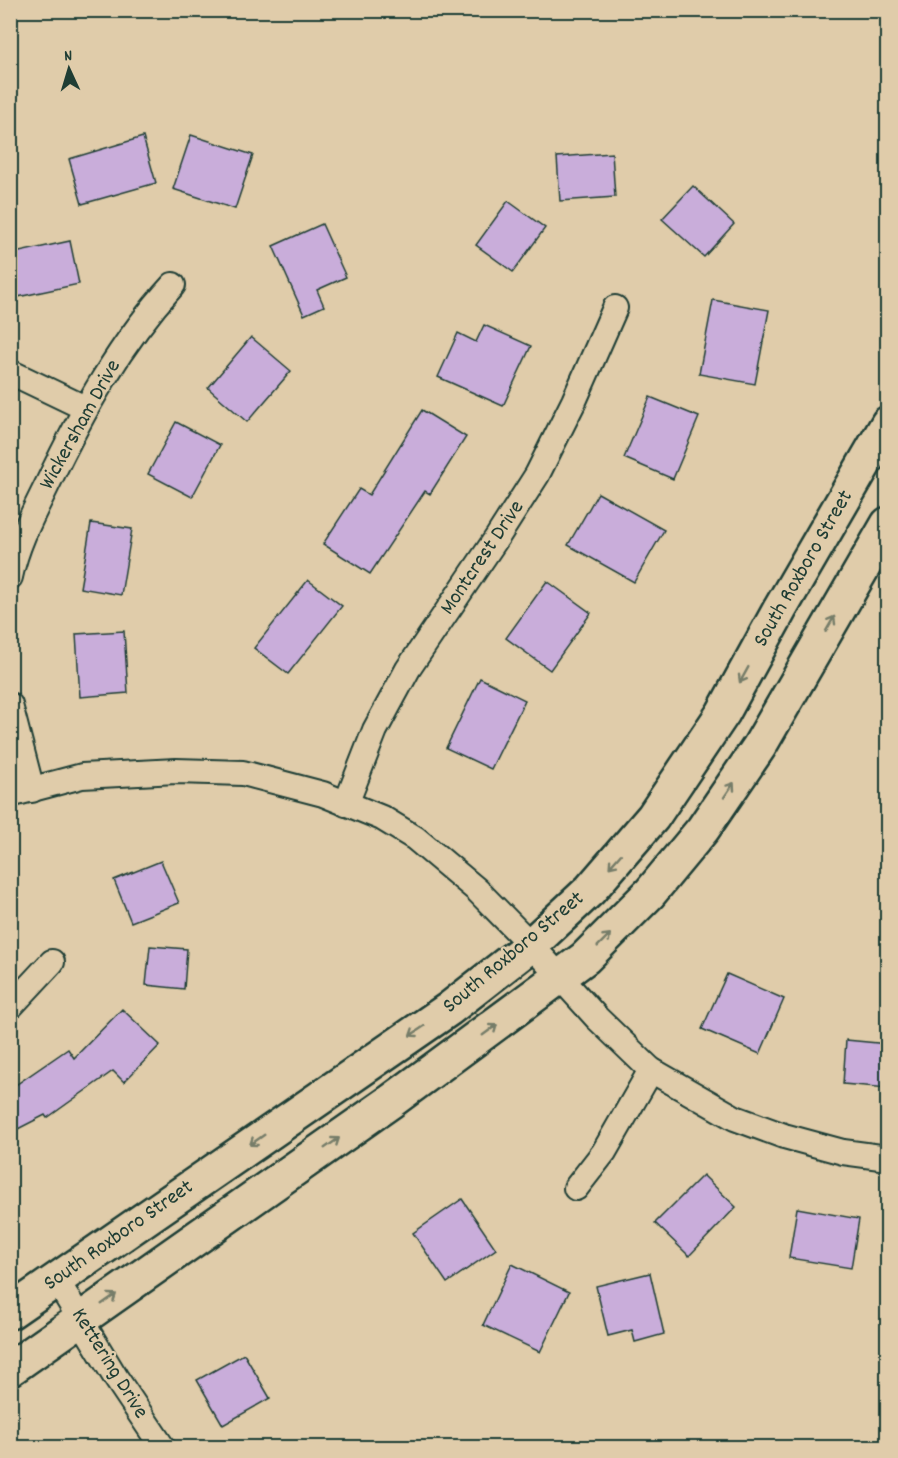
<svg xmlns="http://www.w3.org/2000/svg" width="898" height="1458" font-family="Dekko,sans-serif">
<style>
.building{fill:#c9adda;stroke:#1f3d34;stroke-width:1.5}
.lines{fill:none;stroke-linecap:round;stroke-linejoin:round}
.street-casing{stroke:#1f3d34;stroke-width:28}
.secondary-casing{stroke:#1f3d34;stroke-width:38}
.street{stroke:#e0ccaa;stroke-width:24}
.secondary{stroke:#e0ccaa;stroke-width:33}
.oneway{stroke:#767d69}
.labels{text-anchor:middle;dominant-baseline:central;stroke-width:4.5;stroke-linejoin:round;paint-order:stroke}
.street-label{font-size:22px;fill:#1f3d34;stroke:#e0ccaa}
</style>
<rect width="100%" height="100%" fill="#e0ccaa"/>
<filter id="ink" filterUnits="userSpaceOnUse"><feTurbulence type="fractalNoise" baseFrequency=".0167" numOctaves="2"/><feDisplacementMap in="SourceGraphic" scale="12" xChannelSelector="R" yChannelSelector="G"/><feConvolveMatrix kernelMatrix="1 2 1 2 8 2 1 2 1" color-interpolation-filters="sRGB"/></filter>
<g filter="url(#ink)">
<!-- building -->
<g class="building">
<path d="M 191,135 L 253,155 L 235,209 L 173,189 Z"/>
<path d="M 143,137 L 156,183 L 82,204 L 69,159 Z"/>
<path d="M 612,153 L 615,197 L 560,201 L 557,157 Z"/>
<path d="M 693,186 L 734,224 L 704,257 L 662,219 Z"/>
<path d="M 508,201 L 545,228 L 513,272 L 476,245 Z"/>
<path d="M 322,224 L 346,277 L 317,290 L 324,306 L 304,315 L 273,246 Z"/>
<path d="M 70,241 L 79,284 L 13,298 L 10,284 L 10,254 Z"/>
<path d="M 713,300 L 769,310 L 755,384 L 699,374 Z"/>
<path d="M 484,325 L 531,346 L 503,406 L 438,377 L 458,333 L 476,342 Z"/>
<path d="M 251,337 L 291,371 L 247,422 L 208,388 Z"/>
<path d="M 650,397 L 699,417 L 673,479 L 624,458 Z"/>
<path d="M 422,410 L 466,437 L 430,494 L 425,491 L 370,574 L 323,544 L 359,489 L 369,495 Z"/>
<path d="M 176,422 L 220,445 L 192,497 L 148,474 Z"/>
<path d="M 598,493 L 664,530 L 634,582 L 568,545 Z"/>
<path d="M 91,523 L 132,529 L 121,595 L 80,588 Z"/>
<path d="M 308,580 L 342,606 L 288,674 L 254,648 Z"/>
<path d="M 547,581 L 591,613 L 550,670 L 506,638 Z"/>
<path d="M 124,631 L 128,693 L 80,697 L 76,634 Z"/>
<path d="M 480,678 L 525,700 L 491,769 L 446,748 Z"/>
<path d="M 161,861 L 179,903 L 131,922 L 114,880 Z"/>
<path d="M 150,946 L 187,949 L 184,989 L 146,985 Z"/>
<path d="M 727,974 L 784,999 L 760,1054 L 702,1029 Z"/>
<path d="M 122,1009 L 160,1045 L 124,1082 L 113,1071 L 47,1118 L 45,1115 L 10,1133 L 10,1089 L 68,1049 L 74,1058 Z"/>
<path d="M 846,1040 L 888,1044 L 888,1088 L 843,1084 Z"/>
<path d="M 703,1175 L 736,1207 L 689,1256 L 655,1223 Z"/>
<path d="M 462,1199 L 496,1249 L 447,1283 L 413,1233 Z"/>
<path d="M 797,1208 L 859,1219 L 851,1268 L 789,1258 Z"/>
<path d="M 512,1264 L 569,1292 L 540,1352 L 483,1325 Z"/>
<path d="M 650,1273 L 664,1334 L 635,1342 L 632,1330 L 608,1336 L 596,1286 Z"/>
<path d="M 244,1354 L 270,1398 L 223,1425 L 197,1380 Z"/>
</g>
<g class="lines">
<!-- street casing -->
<g class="street-casing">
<g id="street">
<path d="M 10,372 L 85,408"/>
<path d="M 10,577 C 17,543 33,514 48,483 C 82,412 120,343 173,285"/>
<path d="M 10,705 L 32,790"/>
<path d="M 10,795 L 82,776 L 176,771 L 243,773 L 323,794 L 382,818 L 415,838 L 477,890 L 531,945 L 597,1018 L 651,1070 L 735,1118 L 784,1136 L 843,1152 L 888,1158"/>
<path d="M 346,804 L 375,730 L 408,669 L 498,536 L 537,475 L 574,401 L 615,308"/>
<path d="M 10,1007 L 52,962"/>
<path d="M 576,1188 L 604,1152 L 651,1070"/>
<path d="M 56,1279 L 116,1378 L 163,1448"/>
</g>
</g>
<!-- secondary casing -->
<g class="secondary-casing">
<g id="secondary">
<path d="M 10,1312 L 449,1009 L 531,945 L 590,890 L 653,817 L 723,713 L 780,609 L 888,423"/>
<path d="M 10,1369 L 390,1102 L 585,958 L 650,893 L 703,829 L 759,747 L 888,524"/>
</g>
</g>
<!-- street -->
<use href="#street" class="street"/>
<!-- secondary -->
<use href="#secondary" class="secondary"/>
</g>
<!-- one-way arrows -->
<defs><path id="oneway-shaft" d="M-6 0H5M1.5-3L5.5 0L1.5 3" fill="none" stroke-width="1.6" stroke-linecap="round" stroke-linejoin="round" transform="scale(1.5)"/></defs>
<g class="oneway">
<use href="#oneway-shaft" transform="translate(830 624) rotate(-60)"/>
<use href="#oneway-shaft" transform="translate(744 675) rotate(119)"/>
<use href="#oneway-shaft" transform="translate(729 790) rotate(-56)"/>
<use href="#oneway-shaft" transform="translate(615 861) rotate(131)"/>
<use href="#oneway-shaft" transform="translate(604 940) rotate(-45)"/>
<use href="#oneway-shaft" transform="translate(490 1030) rotate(-36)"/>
<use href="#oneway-shaft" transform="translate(417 1031) rotate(146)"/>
<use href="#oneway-shaft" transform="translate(257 1140) rotate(145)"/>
<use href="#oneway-shaft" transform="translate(332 1143) rotate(-35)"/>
<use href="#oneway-shaft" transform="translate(109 1299) rotate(-35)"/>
</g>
</g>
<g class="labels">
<!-- street labels -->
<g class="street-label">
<text transform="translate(81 425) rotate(-61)">Wickersham Drive</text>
<text transform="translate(483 558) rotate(-56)">Montcrest Drive</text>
<text transform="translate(804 569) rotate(-60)">South Roxboro Street</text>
<text transform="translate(514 953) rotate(-40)">South Roxboro Street</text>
<text transform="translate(119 1236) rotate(-35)">South Roxboro Street</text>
<text transform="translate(109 1364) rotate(58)">Kettering Drive</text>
</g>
</g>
<!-- margin -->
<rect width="898" height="1458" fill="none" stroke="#e0ccaa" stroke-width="36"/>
<rect x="18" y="18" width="862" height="1422" fill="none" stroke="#1f3d34" stroke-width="2" filter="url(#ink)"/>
<!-- north arrow -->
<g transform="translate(69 69) rotate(356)" stroke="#e0ccaa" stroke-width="4.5" paint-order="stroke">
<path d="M0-4.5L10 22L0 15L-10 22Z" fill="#1f3d34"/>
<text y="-9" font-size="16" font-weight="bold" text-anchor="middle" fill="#1f3d34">N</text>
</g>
</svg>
